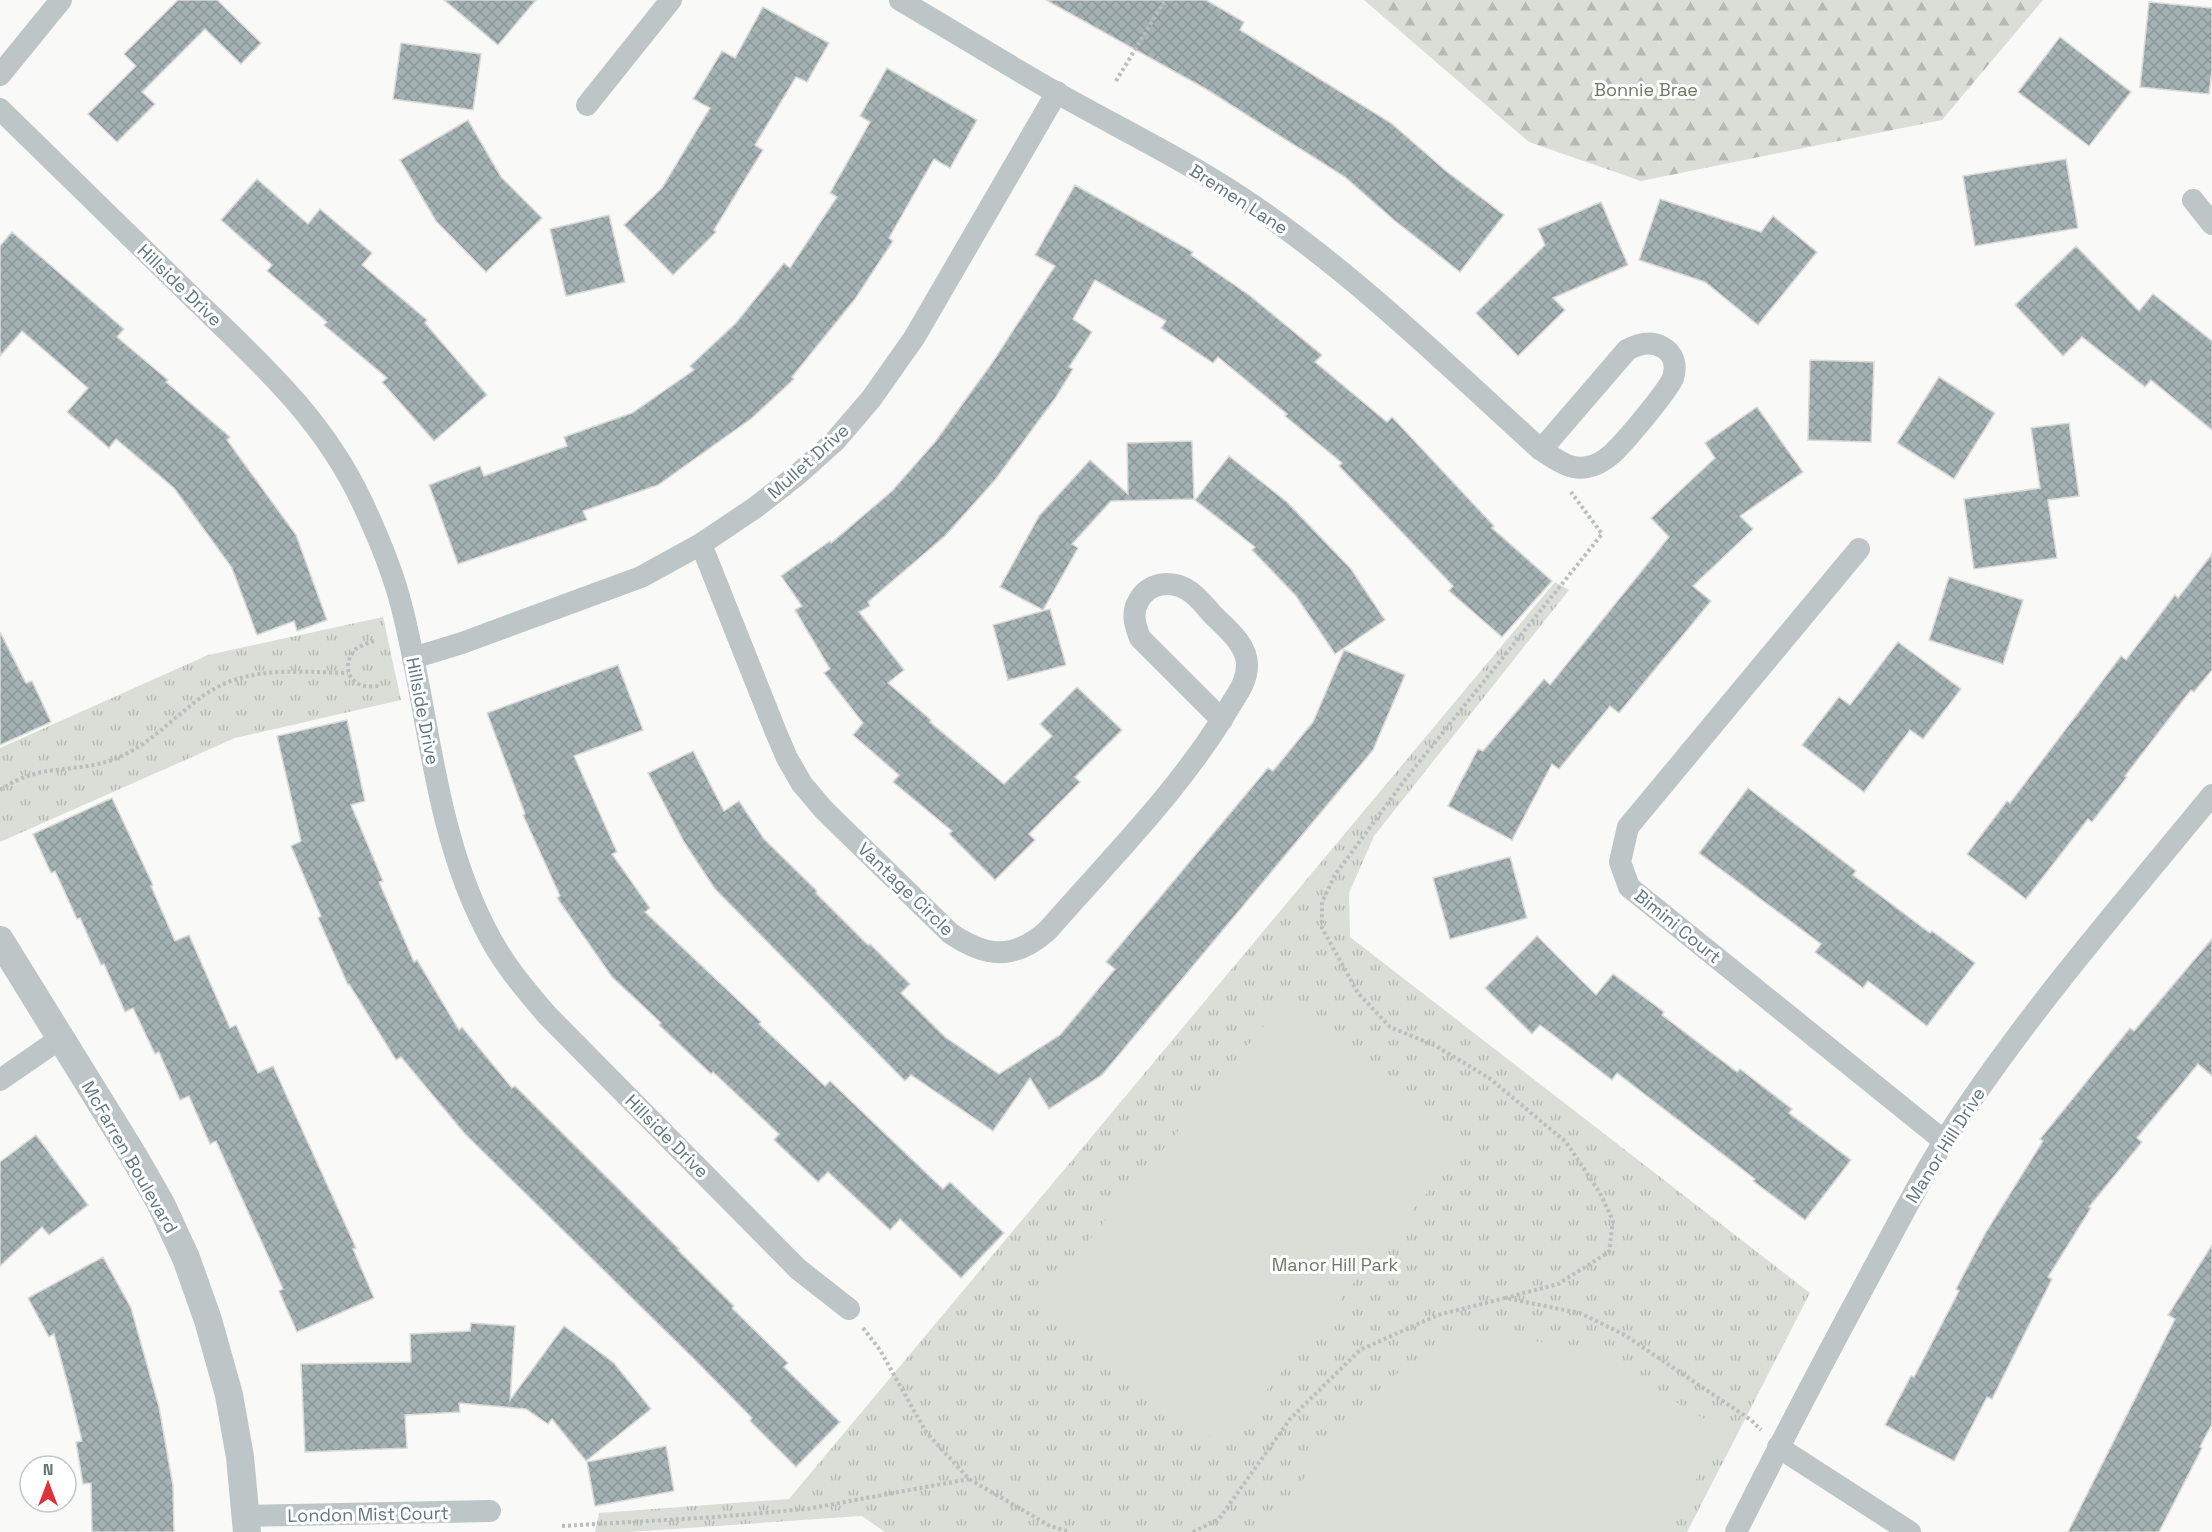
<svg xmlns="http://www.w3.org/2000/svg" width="2212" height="1532" font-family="'Space Grotesk',sans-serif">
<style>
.forest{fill:url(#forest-firs)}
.park{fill:url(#park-tufts)}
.garden{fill:#dbded6}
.building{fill:url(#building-cross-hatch);stroke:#dbdad9;stroke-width:1.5}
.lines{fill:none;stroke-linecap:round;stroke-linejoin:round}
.path{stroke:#b9bebf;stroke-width:4;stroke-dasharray:3 3;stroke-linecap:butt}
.minor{stroke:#bec5c7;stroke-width:22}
.tertiary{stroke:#bec5c7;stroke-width:28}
.labels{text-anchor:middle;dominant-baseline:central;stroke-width:6;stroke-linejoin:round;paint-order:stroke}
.park-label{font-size:18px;fill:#6d7964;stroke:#fff}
.street-label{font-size:18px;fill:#60777b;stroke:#fff}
</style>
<defs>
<pattern id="forest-firs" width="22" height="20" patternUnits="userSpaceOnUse" patternTransform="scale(1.5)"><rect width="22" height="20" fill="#dbded6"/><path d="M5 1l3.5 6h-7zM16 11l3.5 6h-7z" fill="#b5b9b3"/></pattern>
<pattern id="park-tufts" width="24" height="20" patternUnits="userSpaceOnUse" patternTransform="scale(1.5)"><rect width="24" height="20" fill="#dbded6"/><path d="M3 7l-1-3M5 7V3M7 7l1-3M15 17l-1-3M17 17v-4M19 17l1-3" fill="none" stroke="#b5b9b3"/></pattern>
<pattern id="building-cross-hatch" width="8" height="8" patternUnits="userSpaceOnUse" patternTransform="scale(1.5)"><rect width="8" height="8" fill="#a5b2b4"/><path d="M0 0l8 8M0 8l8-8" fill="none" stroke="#8a9697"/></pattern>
</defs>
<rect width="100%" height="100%" fill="#f9f9f7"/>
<!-- forest -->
<path class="forest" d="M 1364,0 L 2043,0 L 1942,120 L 1641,181 L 1529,142 Z"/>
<!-- park -->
<g class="park">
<path d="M 1555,582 L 1569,590 L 1374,836 L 1349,893 L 1350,937 L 1810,1293 L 1687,1532 L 885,1532 L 862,1516 L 629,1532 L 595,1532 L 599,1513 L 789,1499 Z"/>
<path d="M 383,617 L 401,700 L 235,738 L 0,842 L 0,748 L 208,655 Z"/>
</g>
<!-- garden -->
<g class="garden">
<path d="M 1289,995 L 1469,1141 L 1222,1445 L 1041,1299 Z"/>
<path d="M 1462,1334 L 1582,1346 L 1726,1432 L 1663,1532 L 1270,1532 L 1333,1432 L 1402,1369 Z"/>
</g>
<!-- building -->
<g class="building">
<path d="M 178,0 L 217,0 L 261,43 L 241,64 L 205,29 L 142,92 L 155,104 L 117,142 L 88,114 L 136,66 L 124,54 Z"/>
<path d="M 444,0 L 536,0 L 498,45 Z"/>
<path d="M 1046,0 L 1206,0 L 1244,22 L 1240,30 L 1391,123 L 1446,171 L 1504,215 L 1460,272 L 1394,220 L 1345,177 L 1206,89 Z"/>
<path d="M 2149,2 L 2212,8 L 2212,70 L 2209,94 L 2140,87 Z"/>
<path d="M 763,7 L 829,43 L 807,82 L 796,77 L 755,145 L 763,150 L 714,230 L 716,232 L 673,275 L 624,225 L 662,188 L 710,108 L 693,99 L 722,51 L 735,58 Z"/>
<path d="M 2060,37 L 2131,92 L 2089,146 L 2018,92 Z"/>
<path d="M 401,43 L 481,54 L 473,110 L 393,99 Z"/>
<path d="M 887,68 L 977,120 L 950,168 L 934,159 L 889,238 L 893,241 L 855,299 L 792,377 L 794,379 L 752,418 L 658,485 L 583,511 L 587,520 L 458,564 L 429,485 L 480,466 L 484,476 L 567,446 L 564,437 L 632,413 L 694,370 L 690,366 L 736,323 L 784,263 L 790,268 L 837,197 L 830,193 L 870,122 L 860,116 Z"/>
<path d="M 468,120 L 501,177 L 542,218 L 486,272 L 436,221 L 400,160 Z"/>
<path d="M 2066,159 L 2078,228 L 1975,246 L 1963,176 Z"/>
<path d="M 257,179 L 308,224 L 320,209 L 372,253 L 362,265 L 427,320 L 425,323 L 487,395 L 434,441 L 382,382 L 387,378 L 324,325 L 327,322 L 267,271 L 272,265 L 221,220 Z"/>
<path d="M 1075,185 L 1193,252 L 1191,255 L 1249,295 L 1322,355 L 1315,362 L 1387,422 L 1392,417 L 1494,526 L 1492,528 L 1552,581 L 1502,637 L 1449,591 L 1453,586 L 1339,466 L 1342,463 L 1285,416 L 1287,414 L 1218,357 L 1213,363 L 1161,328 L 1166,321 L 1095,280 L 1073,319 L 1092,332 L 1069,367 L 1073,369 L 1056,397 L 995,480 L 945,536 L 868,602 L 870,606 L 859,612 L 904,670 L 888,683 L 931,720 L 930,722 L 1004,784 L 1052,736 L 1040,724 L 1077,687 L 1122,730 L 1075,777 L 1080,782 L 1029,834 L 1035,840 L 995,880 L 949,834 L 952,831 L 893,782 L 899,775 L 853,735 L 863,723 L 824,673 L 830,669 L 795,610 L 802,606 L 781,576 L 830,541 L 831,543 L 864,515 L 892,491 L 935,442 L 992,363 L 1055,266 L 1035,255 Z"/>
<path d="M 1660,199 L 1761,232 L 1773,216 L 1817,252 L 1758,325 L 1705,282 L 1639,260 Z"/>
<path d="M 1601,202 L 1628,265 L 1553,298 L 1565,310 L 1518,356 L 1476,313 L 1545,245 L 1538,229 Z"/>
<path d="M 609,215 L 625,282 L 566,296 L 550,229 Z"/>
<path d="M 12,232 L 124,329 L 117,337 L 168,380 L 166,382 L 230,437 L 227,440 L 296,535 L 327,620 L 297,631 L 294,621 L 257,635 L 232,568 L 174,488 L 116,439 L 109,448 L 67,412 L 88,388 L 22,331 L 0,356 L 0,246 Z"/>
<path d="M 2076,246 L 2139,311 L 2153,294 L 2212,341 L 2212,430 L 2151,380 L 2145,387 L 2082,337 L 2063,356 L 2015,305 Z"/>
<path d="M 1810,360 L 1874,362 L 1871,442 L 1808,440 Z"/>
<path d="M 1939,377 L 1995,413 L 1954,479 L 1897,443 Z"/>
<path d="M 1757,407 L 1803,472 L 1740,516 L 1753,529 L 1693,586 L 1711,601 L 1619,713 L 1610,706 L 1559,769 L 1552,764 L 1512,840 L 1448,806 L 1478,749 L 1483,751 L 1544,679 L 1550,685 L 1669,537 L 1651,518 L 1715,458 L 1705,443 Z"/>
<path d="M 2069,423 L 2079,496 L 2048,500 L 2057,558 L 1974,569 L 1964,499 L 2040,488 L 2031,428 Z"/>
<path d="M 1192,441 L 1194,499 L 1111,501 L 1072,544 L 1078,548 L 1043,610 L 1000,587 L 1039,516 L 1090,460 L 1128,494 L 1127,443 Z"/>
<path d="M 1229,456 L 1287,502 L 1351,569 L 1385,620 L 1335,654 L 1296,596 L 1252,550 L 1255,547 L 1195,500 Z"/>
<path d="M 2212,554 L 2212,670 L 2194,692 L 2191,690 L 2125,776 L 2127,777 L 2092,822 L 2088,819 L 2026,899 L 1967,854 L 2007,801 L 2010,803 L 2121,656 L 2126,660 L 2175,595 L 2178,598 Z"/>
<path d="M 1949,577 L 2023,600 L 2003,664 L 1929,640 Z"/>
<path d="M 1050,609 L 1066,665 L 1008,680 L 993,625 Z"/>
<path d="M 0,632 L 26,683 L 32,681 L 51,722 L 0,745 Z"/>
<path d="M 1898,642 L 1961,689 L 1923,739 L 1910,730 L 1864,792 L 1802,745 L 1839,697 L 1850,705 Z"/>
<path d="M 1344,650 L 1405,675 L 1373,750 L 1102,1075 L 1049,1109 L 1030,1078 L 993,1131 L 911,1075 L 905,1081 L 715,889 L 684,842 L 648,773 L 693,751 L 724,811 L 739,801 L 764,839 L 817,891 L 816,893 L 868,945 L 870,944 L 910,984 L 901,993 L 945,1037 L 999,1074 L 1060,1035 L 1115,969 L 1106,962 L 1268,768 L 1273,771 L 1313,722 Z"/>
<path d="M 618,665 L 643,730 L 574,756 L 617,852 L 612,854 L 650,908 L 645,912 L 761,1022 L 759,1024 L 825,1086 L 830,1081 L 943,1189 L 950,1182 L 1004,1233 L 961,1278 L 900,1219 L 890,1230 L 828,1172 L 818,1182 L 774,1140 L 779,1134 L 713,1072 L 711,1074 L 659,1025 L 661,1023 L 612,977 L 557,898 L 560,896 L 523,815 L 525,814 L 487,713 Z"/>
<path d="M 347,720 L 365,801 L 351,805 L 383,881 L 379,882 L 414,962 L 417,960 L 459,1030 L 462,1027 L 512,1088 L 515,1086 L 679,1249 L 678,1250 L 734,1306 L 732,1308 L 788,1363 L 784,1367 L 840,1422 L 796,1467 L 750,1421 L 752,1418 L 695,1360 L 465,1134 L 401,1057 L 396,1060 L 349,984 L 348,985 L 318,918 L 321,916 L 291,846 L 301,841 L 277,736 Z"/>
<path d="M 1748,788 L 1856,871 L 1853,875 L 1930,933 L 1932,931 L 1975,963 L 1927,1026 L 1868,981 L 1863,988 L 1815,952 L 1821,944 L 1699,853 Z"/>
<path d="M 112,798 L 153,885 L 151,886 L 175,941 L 189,935 L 230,1028 L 236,1025 L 258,1073 L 273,1066 L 356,1248 L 353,1249 L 374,1298 L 297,1332 L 279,1291 L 283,1289 L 216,1141 L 210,1144 L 189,1096 L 180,1100 L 159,1052 L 155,1054 L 133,1008 L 125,1012 L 104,964 L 101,965 L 80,918 L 77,919 L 55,871 L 51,873 L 33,834 Z"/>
<path d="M 1510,857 L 1527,918 L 1450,939 L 1433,878 Z"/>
<path d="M 1537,936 L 1596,995 L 1613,974 L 1664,1012 L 1662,1015 L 1737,1072 L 1740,1069 L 1792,1109 L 1789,1113 L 1851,1160 L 1805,1220 L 1753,1181 L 1755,1179 L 1617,1073 L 1612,1080 L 1540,1025 L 1532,1034 L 1485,988 Z"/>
<path d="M 2212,939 L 2212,1076 L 2198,1064 L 2137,1138 L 2142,1142 L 2089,1207 L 2091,1208 L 2048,1277 L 2052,1279 L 1992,1399 L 1987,1397 L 1954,1461 L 1885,1425 L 1911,1376 L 1914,1377 L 1959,1291 L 1956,1289 L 1986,1232 L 2043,1141 L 2040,1139 L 2130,1028 L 2134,1031 Z"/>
<path d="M 36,1135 L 88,1205 L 49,1235 L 42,1227 L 0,1266 L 0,1162 Z"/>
<path d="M 2212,1245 L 2212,1424 L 2200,1447 L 2202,1448 L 2159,1532 L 2068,1532 L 2175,1319 L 2168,1315 Z"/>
<path d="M 103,1257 L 131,1308 L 159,1407 L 173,1486 L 174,1532 L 92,1532 L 91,1483 L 83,1484 L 76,1442 L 82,1441 L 69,1389 L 54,1334 L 49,1337 L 28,1298 Z"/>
<path d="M 471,1323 L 515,1326 L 510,1400 L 564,1326 L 614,1363 L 651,1409 L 586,1461 L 552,1419 L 548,1424 L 526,1409 L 459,1403 L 460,1412 L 405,1415 L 407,1448 L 305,1452 L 301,1364 L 411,1362 L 410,1334 L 470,1331 Z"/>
<path d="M 666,1446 L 674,1491 L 595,1506 L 587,1462 Z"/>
</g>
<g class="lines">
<!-- path -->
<g class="path">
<path d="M 1116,81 L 1165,0"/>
<path d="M 374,641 C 368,643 361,645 356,649 C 344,660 345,679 361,685 C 366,687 375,686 381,686"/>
<path d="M 0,790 C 42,761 76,775 117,758 C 147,746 170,721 195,702 C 241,664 292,672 348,673"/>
<path d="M 1505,1298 L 1558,1284 L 1609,1252 L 1613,1221 L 1600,1193 L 1566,1142 L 1489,1078 L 1436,1046 L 1390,1027 L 1358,993 L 1322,928 L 1322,902 L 1335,875 L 1404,781 L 1602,534 L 1571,492"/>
<path d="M 863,1328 L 880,1350 L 926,1432 L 969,1479 L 1050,1526 L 1070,1532"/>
<path d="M 562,1526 L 716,1517 L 807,1509 L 969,1479"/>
<path d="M 1193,1532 L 1219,1519 L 1290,1419 L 1360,1350 L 1438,1315 L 1505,1298 L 1580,1313 L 1623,1334 L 1751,1420 L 1761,1430"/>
</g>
<!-- minor -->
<g class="minor">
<path d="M 900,0 C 953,31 1004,63 1057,93 C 1119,128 1183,159 1242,198 C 1351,270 1445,363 1541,450 C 1554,458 1570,471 1587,467 C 1596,466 1605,460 1612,454 C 1624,443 1667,392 1673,378 C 1677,366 1674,353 1662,347 C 1650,340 1638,344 1627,350 L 1541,450"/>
<path d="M 0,75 L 61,0"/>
<path d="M 587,105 L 671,0"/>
<path d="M 0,109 C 63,170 125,232 188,293 C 255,358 322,416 362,502 C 377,534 392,569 401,604 C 429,711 433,825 484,926 C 500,960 523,987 547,1015 L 798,1269 L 849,1309"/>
<path d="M 2193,200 L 2212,224"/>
<path d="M 701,544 L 775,730 L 787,758 L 802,784 L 824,810 L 950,933 C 985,957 1013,961 1047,931 C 1110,859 1181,789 1230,706 C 1238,693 1247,681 1247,665 C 1247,644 1226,628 1212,614 C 1205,606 1196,594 1186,589 C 1169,580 1149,583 1139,600 C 1131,613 1135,625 1140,638 L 1222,720"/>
<path d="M 1859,549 L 1628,827 L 1620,862 L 1629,887 L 1944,1141"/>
<path d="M 413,658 L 462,643 L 641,577 L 701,544 L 756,507 L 797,475 L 835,441 L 871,399 L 914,338 L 1057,92"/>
<path d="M 0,1080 L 61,1038"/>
<path d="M 1778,1447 L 1910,1532"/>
<path d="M 247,1516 L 490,1511"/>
<path d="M 1736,1532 C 1779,1446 1824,1360 1870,1275 C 1902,1216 1932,1156 1970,1102 C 2044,994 2129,896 2212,795"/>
</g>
<!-- tertiary -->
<path class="tertiary" d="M 0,940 L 133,1155 L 161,1204 L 186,1258 L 208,1320 L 229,1395 L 240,1457 L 247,1532"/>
</g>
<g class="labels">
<!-- park labels -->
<g class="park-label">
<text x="1646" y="89">Bonnie Brae</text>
<text x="1335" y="1264">Manor Hill Park</text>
</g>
<!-- street labels -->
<g class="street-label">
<text transform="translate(1239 199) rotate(33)">Bremen Lane</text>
<text transform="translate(180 285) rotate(44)">Hillside Drive</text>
<text transform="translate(808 461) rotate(-42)">Mullet Drive</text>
<text transform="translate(423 711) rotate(79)">Hillside Drive</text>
<text transform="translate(906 889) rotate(44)">Vantage Circle</text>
<text transform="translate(1678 926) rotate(39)">Bimini Court</text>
<text transform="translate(667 1136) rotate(45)">Hillside Drive</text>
<text transform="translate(1945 1145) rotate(-58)">Manor Hill Drive</text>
<text transform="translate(130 1157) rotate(60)">McFarren Boulevard</text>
<text transform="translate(368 1514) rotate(-1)">London Mist Court</text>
</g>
</g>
<!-- north arrow -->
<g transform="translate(48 1484)"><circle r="28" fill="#ffffff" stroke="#bfc9ca" stroke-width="1.5"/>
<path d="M0-4.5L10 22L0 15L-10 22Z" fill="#df3138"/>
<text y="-9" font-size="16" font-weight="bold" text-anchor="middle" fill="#60777b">N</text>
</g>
</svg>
